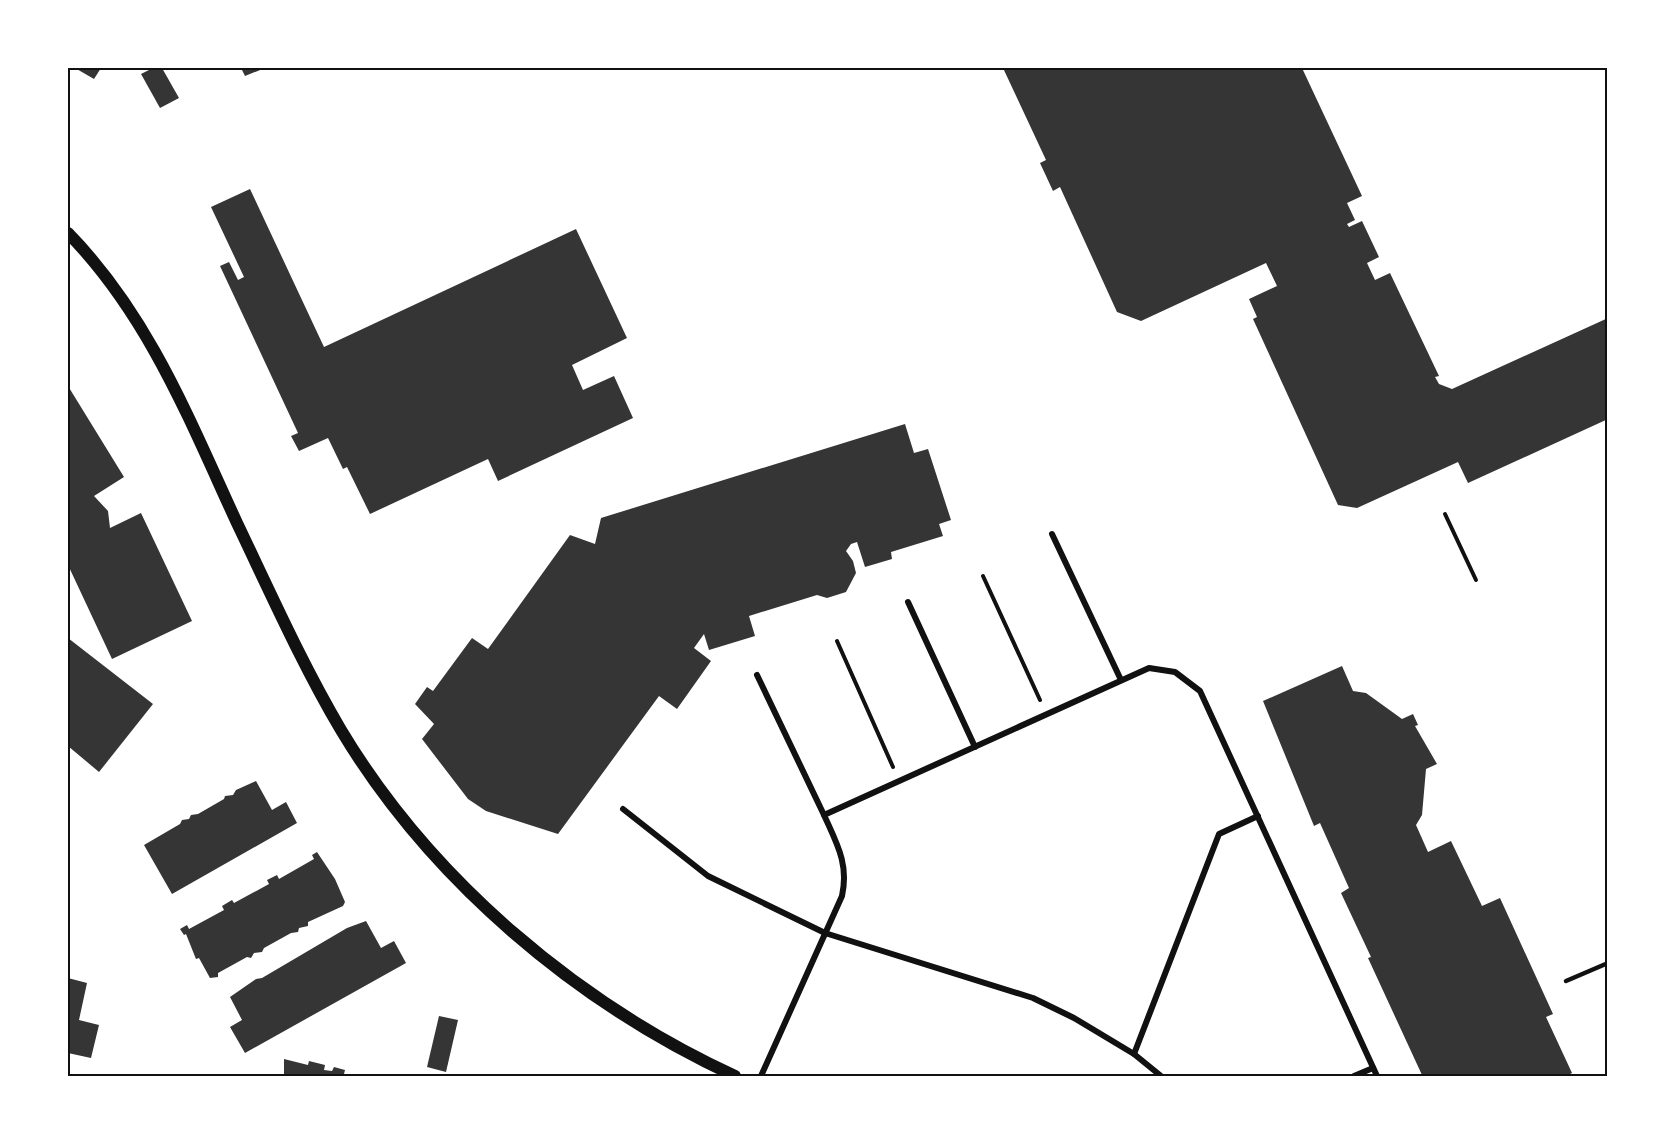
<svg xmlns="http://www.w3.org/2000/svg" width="1675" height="1144" font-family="'Fira Sans',sans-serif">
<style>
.building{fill:#353535}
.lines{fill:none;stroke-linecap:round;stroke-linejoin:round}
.path{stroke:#111;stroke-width:4}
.service{stroke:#111;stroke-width:4.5}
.minor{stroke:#111;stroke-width:6}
.secondary{stroke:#111;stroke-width:12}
.neatline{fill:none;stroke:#111;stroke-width:2}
</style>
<rect width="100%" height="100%" fill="#fff"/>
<!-- building -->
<g class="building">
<path d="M 75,68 L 101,68 L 94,79 Z"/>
<path d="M 153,68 L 162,68 L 179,98 L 160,108 L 141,74 Z"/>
<path d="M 241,68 L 265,68 L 245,76 Z"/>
<path d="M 1003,68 L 1302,68 L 1362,196 L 1347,203 L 1355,220 L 1347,224 L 1349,227 L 1362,221 L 1379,257 L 1367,263 L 1375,280 L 1390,273 L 1439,376 L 1435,377 L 1439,384 L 1452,389 L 1608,318 L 1608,419 L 1468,483 L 1458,462 L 1357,508 L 1338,505 L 1253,319 L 1257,317 L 1249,299 L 1277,286 L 1266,263 L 1141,321 L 1117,312 L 1060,187 L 1053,191 L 1040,163 L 1046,160 Z"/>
<path d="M 250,189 L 324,347 L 576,229 L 627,338 L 572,365 L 583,390 L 614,376 L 633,418 L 498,481 L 488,459 L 370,514 L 347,467 L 343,469 L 328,438 L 299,451 L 291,436 L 298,433 L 220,266 L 229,262 L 238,280 L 244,277 L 211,207 Z"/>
<path d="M 68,386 L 124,477 L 94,496 L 108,511 L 110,528 L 141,513 L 192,621 L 112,659 L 68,565 Z"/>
<path d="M 905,424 L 914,453 L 928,449 L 951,520 L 939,524 L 943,536 L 891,552 L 892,559 L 865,567 L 857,542 L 851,544 L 846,551 L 853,561 L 856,573 L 846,592 L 827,598 L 817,595 L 749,616 L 755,636 L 709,650 L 704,634 L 694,648 L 711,661 L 677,709 L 659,696 L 558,834 L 486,811 L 468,799 L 422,739 L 434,724 L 415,704 L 427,687 L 433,691 L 472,638 L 488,649 L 570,535 L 595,544 L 601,518 Z"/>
<path d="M 68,638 L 153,704 L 99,772 L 68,746 Z"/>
<path d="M 1342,666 L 1353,691 L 1366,693 L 1402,719 L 1413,714 L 1418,725 L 1415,726 L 1437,764 L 1426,769 L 1422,815 L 1416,825 L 1428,852 L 1451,841 L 1482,906 L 1500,898 L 1553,1014 L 1546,1017 L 1572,1073 L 1566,1076 L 1422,1075 L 1368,958 L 1371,957 L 1341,893 L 1349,888 L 1320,823 L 1314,826 L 1263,701 Z"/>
<path d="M 256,781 L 272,810 L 286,802 L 297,823 L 172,894 L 144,845 L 180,824 L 182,820 L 189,819 L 191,815 L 198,814 L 224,799 L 225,796 L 233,795 L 236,790 Z"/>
<path d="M 317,852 L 335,879 L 345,902 L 343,906 L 308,922 L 308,926 L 299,928 L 298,932 L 291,933 L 264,948 L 262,952 L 254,953 L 251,958 L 247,957 L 218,973 L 218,977 L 210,978 L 199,958 L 196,959 L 186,934 L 184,935 L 180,929 L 187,925 L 189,929 L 224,910 L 222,906 L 232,900 L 234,903 L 269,884 L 267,880 L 277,875 L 279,879 L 314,859 L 312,855 Z"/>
<path d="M 366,921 L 381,948 L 394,941 L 406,963 L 245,1053 L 230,1027 L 242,1020 L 230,997 L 256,979 L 262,978 L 347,928 Z"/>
<path d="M 68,978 L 87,983 L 79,1020 L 99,1025 L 91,1058 L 68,1053 Z"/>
<path d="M 439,1016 L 458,1020 L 446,1072 L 427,1067 Z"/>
<path d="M 284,1059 L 308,1065 L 309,1061 L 325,1065 L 324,1070 L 332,1071 L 334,1067 L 345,1070 L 344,1074 L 349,1076 L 284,1076 Z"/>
</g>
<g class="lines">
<!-- path -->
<g class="path">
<path d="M 1445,514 L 1476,580"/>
<path d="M 983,576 L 1040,700"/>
<path d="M 837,641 L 893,767"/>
</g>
<!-- service -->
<path class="service" d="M 1566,981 L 1608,963"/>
<!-- minor -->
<g class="minor">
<path d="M 1052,534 L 1121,680"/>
<path d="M 908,602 L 975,747"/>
<path d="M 757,675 L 824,815"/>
<path d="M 623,809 L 708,876 L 825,933 L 1033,998 L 1074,1018 L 1134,1054 L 1161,1076"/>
<path d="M 1134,1054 L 1219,834 L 1258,816"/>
<path d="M 761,1076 L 842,896 C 849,864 837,844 824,815 L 1149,668 L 1175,672 L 1200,691 L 1377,1076"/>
<path d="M 1354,1076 L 1373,1068"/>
</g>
<!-- secondary -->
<path class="secondary" d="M 68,233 C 149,316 189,419 237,523 C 270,592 302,664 341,730 C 431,880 577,1003 735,1076"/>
</g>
<!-- border -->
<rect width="1675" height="1144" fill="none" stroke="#ffffff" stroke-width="138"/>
<rect x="69" y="69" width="1537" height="1006" class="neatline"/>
</svg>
